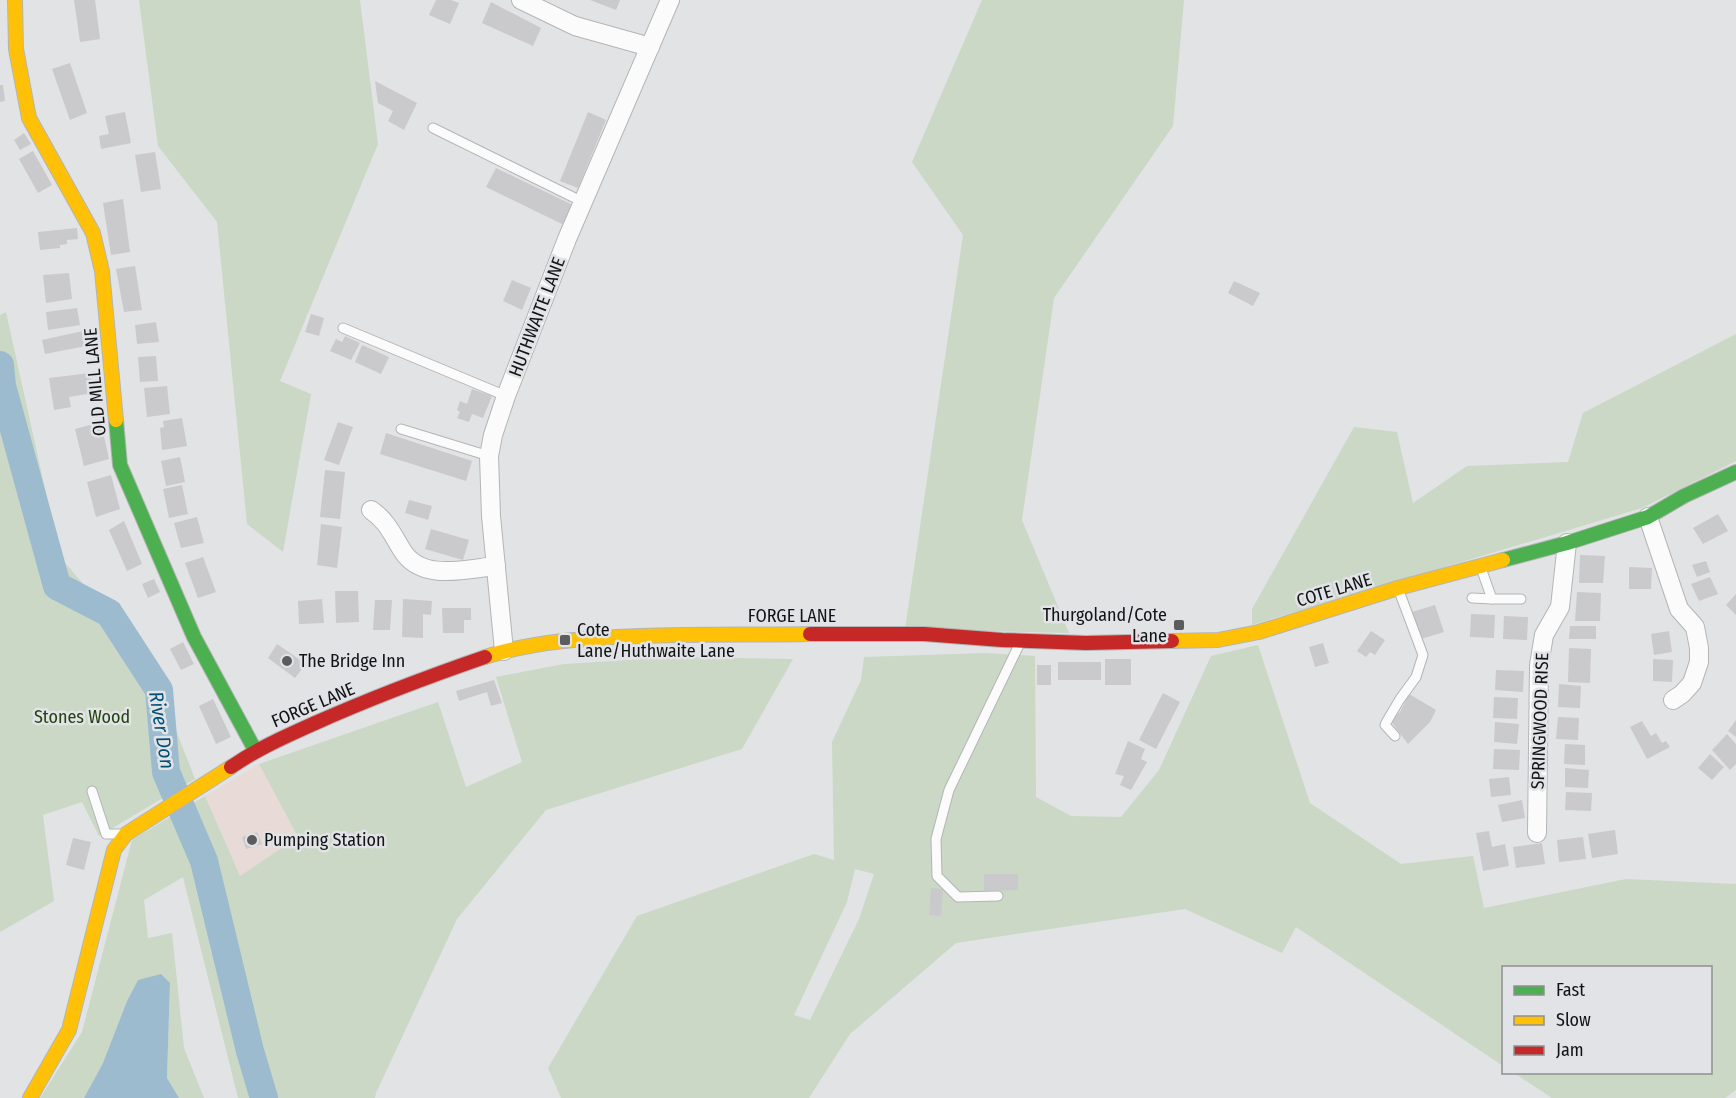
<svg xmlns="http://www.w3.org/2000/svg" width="1736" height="1098" font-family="'Fira Sans Condensed',sans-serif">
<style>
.industrial{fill:#e8dad7}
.green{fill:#cad8c5;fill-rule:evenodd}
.water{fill:#9dbbcf}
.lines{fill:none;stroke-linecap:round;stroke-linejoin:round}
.river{stroke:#9dbbcf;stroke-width:28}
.building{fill:#cacacc}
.lane-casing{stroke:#b4b5b6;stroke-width:11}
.street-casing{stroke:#b4b5b6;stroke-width:20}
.fast-casing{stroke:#b4b5b6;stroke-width:16}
.slow-casing{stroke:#b4b5b6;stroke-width:16}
.jam-casing{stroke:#b4b5b6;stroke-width:16}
.lane{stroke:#fbfbfb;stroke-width:9}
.street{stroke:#fbfbfb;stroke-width:18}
.fast{stroke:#4caf50;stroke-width:14}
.slow{stroke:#ffc107;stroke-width:14}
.jam{stroke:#c62828;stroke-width:14}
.poi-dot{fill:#5b5c5d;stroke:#e1e3e6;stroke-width:2}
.labels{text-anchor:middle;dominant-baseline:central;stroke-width:5;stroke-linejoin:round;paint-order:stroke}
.street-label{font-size:18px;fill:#121314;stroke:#e1e3e6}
.poi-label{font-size:18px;fill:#121314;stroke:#e1e3e6;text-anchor:start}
.park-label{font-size:18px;fill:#22450e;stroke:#e1e3e6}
.water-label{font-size:20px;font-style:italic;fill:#015177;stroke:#e1e3e6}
</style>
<rect width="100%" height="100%" fill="#e2e3e5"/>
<!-- industrial -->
<path class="industrial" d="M 259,764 L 298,837 L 240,876 L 205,796 Z"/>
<!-- green -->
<g class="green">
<path d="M 139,0 L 360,0 L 378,144 L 280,381 L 311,394 L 283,552 L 247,524 L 217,222 L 158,146 Z"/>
<path d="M 982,0 L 1184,0 L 1173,126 L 1054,298 L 1022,520 L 1069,633 L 905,629 L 963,235 L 912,162 Z"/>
<path d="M 6,312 L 60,557 L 149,661 L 195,779 L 99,836 L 82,802 L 43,815 L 54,901 L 0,932 L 0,315 Z"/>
<path d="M 1736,334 L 1736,461 L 1642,508 L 1252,625 L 1252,609 L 1354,427 L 1397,432 L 1413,503 L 1467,466 L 1568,462 L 1583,413 Z"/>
<path d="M 1258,645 L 1310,803 L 1401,864 L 1473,856 L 1484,908 L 1626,879 L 1736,884 L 1736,1090 L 1725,1098 L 1552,1098 L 1514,1073 L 1710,1072 L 1710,968 L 1504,968 L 1503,1066 L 1296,927 L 1282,953 L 1185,909 L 956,943 L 850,1034 L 809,1098 L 561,1098 L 548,1068 L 637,916 L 814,854 L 834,860 L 832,742 L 861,680 L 864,657 L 986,653 L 1035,656 L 1036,797 L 1071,816 L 1121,817 L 1159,770 L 1211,656 ZM 855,869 L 874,874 L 859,919 L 810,1020 L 794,1015 L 847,902 Z"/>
<path d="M 676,657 L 793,659 L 742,749 L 546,810 L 457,919 L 376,1093 L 375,1098 L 238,1098 L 183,877 L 144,900 L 148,938 L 172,933 L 184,1048 L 204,1098 L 179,1098 L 167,1078 L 170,983 L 138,980 L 127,1001 L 103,1063 L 84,1098 L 40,1098 L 82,1032 L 132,840 L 205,796 L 240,876 L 298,837 L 259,764 L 438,702 L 466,787 L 522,762 L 496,677 L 564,664 Z"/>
</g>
<!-- water -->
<path class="water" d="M 161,974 L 170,983 L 167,1078 L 179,1098 L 84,1098 L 103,1063 L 127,1001 L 138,980 Z"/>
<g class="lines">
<!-- river -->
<path class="river" d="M 0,365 L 2,386 L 57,586 L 109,613 L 159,690 L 166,772 L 204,861 L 250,1051 L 264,1098"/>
</g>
<!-- building -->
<g class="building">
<path d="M 74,0 L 95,0 L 100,39 L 80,42 Z"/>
<path d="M 436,0 L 451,0 L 459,3 L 450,24 L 429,15 Z"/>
<path d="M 590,0 L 620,0 L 616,10 Z"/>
<path d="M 491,2 L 541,28 L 533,46 L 482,23 Z"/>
<path d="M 70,63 L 87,113 L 70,120 L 52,69 Z"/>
<path d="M 375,81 L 417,103 L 404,130 L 388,121 L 393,111 L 378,103 Z"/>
<path d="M 0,85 L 3,85 L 5,101 L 0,102 Z"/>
<path d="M 125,112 L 131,143 L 101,149 L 99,136 L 109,134 L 105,116 Z"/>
<path d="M 588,112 L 606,120 L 578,188 L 560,181 Z"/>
<path d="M 24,133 L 31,144 L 20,150 L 14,140 Z"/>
<path d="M 33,151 L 52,185 L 38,193 L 19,159 Z"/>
<path d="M 155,152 L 161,189 L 141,192 L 135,155 Z"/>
<path d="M 496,168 L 575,206 L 566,226 L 486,187 Z"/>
<path d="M 123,199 L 130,252 L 111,255 L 103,203 Z"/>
<path d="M 77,228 L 78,239 L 67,240 L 67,244 L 60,245 L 60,248 L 40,250 L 38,232 Z"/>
<path d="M 135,266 L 142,310 L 124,312 L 116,269 Z"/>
<path d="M 69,273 L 72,299 L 46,303 L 43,275 Z"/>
<path d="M 512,280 L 531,288 L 522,310 L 503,301 Z"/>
<path d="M 1234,281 L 1260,293 L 1253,306 L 1228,293 Z"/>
<path d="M 77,308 L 80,325 L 48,330 L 46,312 Z"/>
<path d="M 311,314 L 324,318 L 319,336 L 305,332 Z"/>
<path d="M 156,322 L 159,342 L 137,344 L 135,325 Z"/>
<path d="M 83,331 L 86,346 L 45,354 L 42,340 Z"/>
<path d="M 345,336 L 360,343 L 351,360 L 330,351 L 336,339 L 342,342 Z"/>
<path d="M 362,345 L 389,357 L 381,374 L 355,362 Z"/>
<path d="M 156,356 L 158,381 L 140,382 L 138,357 Z"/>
<path d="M 90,373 L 93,393 L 69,397 L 71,407 L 54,410 L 49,378 Z"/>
<path d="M 167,386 L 170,414 L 147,417 L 144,388 Z"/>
<path d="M 472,389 L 492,396 L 483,418 L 472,414 L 469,422 L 457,418 L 460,412 L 457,410 L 460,401 L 467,404 Z"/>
<path d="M 182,418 L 187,446 L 162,450 L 160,428 L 164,427 L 163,421 Z"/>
<path d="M 101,422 L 109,459 L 84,466 L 75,429 Z"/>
<path d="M 338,422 L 353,427 L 339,465 L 324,460 Z"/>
<path d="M 386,433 L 472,461 L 466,481 L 380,454 Z"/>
<path d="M 180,457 L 185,482 L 166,486 L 161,461 Z"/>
<path d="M 325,470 L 345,472 L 340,519 L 320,517 Z"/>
<path d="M 111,475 L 120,509 L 96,517 L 87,482 Z"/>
<path d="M 182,485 L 188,514 L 169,518 L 163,489 Z"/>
<path d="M 409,500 L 432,506 L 428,520 L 405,513 Z"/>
<path d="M 1718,514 L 1728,531 L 1703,544 L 1693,528 Z"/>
<path d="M 197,517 L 204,543 L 181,548 L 174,523 Z"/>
<path d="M 124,521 L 142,564 L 127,571 L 109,530 Z"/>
<path d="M 321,524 L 342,527 L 337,568 L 317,565 Z"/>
<path d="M 431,529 L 469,540 L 463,560 L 425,549 Z"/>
<path d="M 1580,555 L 1605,556 L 1603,583 L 1579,583 Z"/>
<path d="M 203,557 L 216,592 L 198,598 L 185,563 Z"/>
<path d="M 1706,561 L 1710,572 L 1697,577 L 1692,565 Z"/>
<path d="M 1629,567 L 1652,568 L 1651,589 L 1629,589 Z"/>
<path d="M 1710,577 L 1718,594 L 1699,601 L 1691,584 Z"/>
<path d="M 154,579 L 160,592 L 148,598 L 142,584 Z"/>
<path d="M 335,591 L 358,591 L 359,622 L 336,623 Z"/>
<path d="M 1577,592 L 1601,593 L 1600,621 L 1575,621 Z"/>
<path d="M 1736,594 L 1736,615 L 1726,605 Z"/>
<path d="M 322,599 L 324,623 L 299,624 L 298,601 Z"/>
<path d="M 403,599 L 432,601 L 431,615 L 423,614 L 423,638 L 402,637 Z"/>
<path d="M 375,600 L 392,600 L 390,630 L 373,630 Z"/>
<path d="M 1435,605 L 1444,632 L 1421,639 L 1412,612 Z"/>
<path d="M 442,608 L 471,608 L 471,620 L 464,620 L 464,633 L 443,633 Z"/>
<path d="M 1471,614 L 1495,615 L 1494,638 L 1470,637 Z"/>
<path d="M 1504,616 L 1528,617 L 1527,640 L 1503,639 Z"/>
<path d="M 1570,626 L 1596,626 L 1596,639 L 1569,639 Z"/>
<path d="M 1371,631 L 1385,640 L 1375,655 L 1370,652 L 1366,657 L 1357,651 Z"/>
<path d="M 1669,631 L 1672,652 L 1654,655 L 1651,634 Z"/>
<path d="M 183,642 L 194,664 L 181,670 L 170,649 Z"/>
<path d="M 1323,643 L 1329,663 L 1315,667 L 1309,647 Z"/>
<path d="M 277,644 L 306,664 L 295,678 L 268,658 Z"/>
<path d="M 1569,648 L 1591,649 L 1590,683 L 1568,682 Z"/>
<rect x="1105" y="659" width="26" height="26"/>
<path d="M 1653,659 L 1673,660 L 1672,682 L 1653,681 Z"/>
<rect x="1058" y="662" width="43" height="18"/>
<rect x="1037" y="665" width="14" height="20"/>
<path d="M 1496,670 L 1524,671 L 1523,692 L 1495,690 Z"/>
<path d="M 494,680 L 502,703 L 491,706 L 487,692 L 459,701 L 456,691 Z"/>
<path d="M 1559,684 L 1581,686 L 1580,708 L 1558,707 Z"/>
<path d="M 1163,693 L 1180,702 L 1156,749 L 1139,740 Z"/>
<path d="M 1409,694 L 1436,710 L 1430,722 L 1408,744 L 1390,720 L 1400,712 Z"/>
<path d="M 1494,697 L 1518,698 L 1517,719 L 1493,718 Z"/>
<path d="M 213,699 L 231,737 L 216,744 L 199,706 Z"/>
<path d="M 1558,717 L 1579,718 L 1578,740 L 1556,739 Z"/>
<path d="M 1736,720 L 1736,737 L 1728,731 Z"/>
<path d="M 1642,721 L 1651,736 L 1656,733 L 1662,743 L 1666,741 L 1670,747 L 1647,759 L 1630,727 Z"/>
<path d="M 1495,722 L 1519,724 L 1517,744 L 1494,742 Z"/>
<path d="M 1727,734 L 1736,744 L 1736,764 L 1730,770 L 1712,750 Z"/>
<path d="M 1128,741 L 1145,749 L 1141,759 L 1147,762 L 1131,790 L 1120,785 L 1124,776 L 1115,774 Z"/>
<path d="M 1565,744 L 1585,745 L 1585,765 L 1564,764 Z"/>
<path d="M 1494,749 L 1520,750 L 1519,770 L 1493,769 Z"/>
<path d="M 1710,754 L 1724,767 L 1712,780 L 1698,768 Z"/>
<path d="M 1565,768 L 1589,770 L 1588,788 L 1565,787 Z"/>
<path d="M 1509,777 L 1511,795 L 1491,797 L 1489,779 Z"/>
<path d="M 1566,792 L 1592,793 L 1591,811 L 1565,810 Z"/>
<path d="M 1522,800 L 1525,818 L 1502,822 L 1498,805 Z"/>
<path d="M 1615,830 L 1618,854 L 1592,858 L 1588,834 Z"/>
<path d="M 1489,831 L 1492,847 L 1505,844 L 1509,866 L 1483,871 L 1476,833 Z"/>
<path d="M 257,832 L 262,844 L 246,849 L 242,837 Z"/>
<path d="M 1583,837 L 1586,859 L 1559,862 L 1557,840 Z"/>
<path d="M 73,838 L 91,842 L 84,870 L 66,865 Z"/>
<path d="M 1542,843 L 1545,864 L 1516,868 L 1513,847 Z"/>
<path d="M 984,874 L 1018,874 L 1018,890 L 984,891 Z"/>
<path d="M 931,888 L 943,889 L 941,916 L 929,915 Z"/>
</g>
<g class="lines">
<!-- lane casing -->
<g class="lane-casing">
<g id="lane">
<path d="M 433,128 L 583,202"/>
<path d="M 343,328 L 506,396"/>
<path d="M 401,429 L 489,456"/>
<path d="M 1481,568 L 1492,599 L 1521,599"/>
<path d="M 1472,598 L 1492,599"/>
<path d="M 1395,736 L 1385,725 L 1387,721 L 1400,699 L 1416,677 L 1423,655 L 1399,591"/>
<path d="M 92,791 L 106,834 L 121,834"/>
<path d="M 998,896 L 958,897 L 937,876 L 936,839 L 949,790 L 1020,643"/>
</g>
</g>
<!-- street casing -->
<g class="street-casing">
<g id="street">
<path d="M 521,0 L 575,26 L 650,47"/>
<path d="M 371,510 C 387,521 392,534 402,550 C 421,582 465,569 496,566"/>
<path d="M 1648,517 L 1679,609 L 1695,627 L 1699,648 L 1699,662 L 1692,683 L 1682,694 L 1673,700"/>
<path d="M 504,651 L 491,516 L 489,456 L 493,435 L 506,396 L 567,239 L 670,0"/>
<path d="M 1537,833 L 1539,665 L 1544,635 L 1560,607 L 1567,543"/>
</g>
</g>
<!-- fast casing -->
<g class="fast-casing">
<g id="fast">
<path d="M 116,420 L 120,465 L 194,637 L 255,750"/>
<path d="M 1503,560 L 1567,543 L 1648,517 L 1684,496 L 1736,472"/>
</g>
</g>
<!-- slow casing -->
<g class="slow-casing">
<g id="slow">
<path d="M 15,0 L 16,49 L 29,118 L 93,233 L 102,271 L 116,420"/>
<path d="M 1172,641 L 1218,640 L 1259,632 L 1398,588 L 1503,560"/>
<path d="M 485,657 C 534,641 588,638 640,636 C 697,634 753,635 810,634"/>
<path d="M 30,1098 L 69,1030 L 114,850 L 126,834 L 231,767"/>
</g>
</g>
<!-- jam casing -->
<g class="jam-casing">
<g id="jam">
<path d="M 810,634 L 924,634 L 1002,640 L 1086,643 L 1172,641"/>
<path d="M 231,767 C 257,749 284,737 313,724 C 369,699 427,677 485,657"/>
</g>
</g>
<!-- lane -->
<use href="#lane" class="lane"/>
<!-- street -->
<use href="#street" class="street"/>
<!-- fast -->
<use href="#fast" class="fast"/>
<!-- slow -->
<use href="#slow" class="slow"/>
<!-- jam -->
<use href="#jam" class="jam"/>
</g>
<!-- markers -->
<g class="poi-dot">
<rect x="1173" y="619" width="12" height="12" rx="3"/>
<rect x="559" y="634" width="12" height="12" rx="3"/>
<circle cx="287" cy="661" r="6"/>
<circle cx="252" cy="840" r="6"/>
</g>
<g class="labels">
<!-- street labels -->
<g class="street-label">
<text transform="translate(537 317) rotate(-69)">HUTHWAITE LANE</text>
<text transform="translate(95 382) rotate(-95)">OLD MILL LANE</text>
<text transform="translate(1334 590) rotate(-17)">COTE LANE</text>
<text x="792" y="616">FORGE LANE</text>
<text transform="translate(313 705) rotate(-23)">FORGE LANE</text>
<text transform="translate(1540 721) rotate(-88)">SPRINGWOOD RISE</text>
</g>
<!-- poi labels -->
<g class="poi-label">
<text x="1167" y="615" text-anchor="end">Thurgoland/Cote<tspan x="1167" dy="21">Lane</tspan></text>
<text x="577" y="630">Cote<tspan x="577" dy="21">Lane/Huthwaite Lane</tspan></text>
<text x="299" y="661">The Bridge Inn</text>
<text x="264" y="840">Pumping Station</text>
</g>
<!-- park labels -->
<g class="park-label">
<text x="82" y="717">Stones Wood</text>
</g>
<!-- water labels -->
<g class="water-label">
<text transform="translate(162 730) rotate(81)">River Don</text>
</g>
</g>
<!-- legend -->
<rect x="1502" y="966" width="210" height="108" fill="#e1e3e6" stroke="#8e9092" stroke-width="1.5"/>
<rect x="1514" y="986" width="30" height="9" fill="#4caf50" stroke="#8e9092" stroke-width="1.5"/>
<text x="1556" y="996" font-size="18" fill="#121314">Fast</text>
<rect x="1514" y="1016" width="30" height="9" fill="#ffc107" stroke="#8e9092" stroke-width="1.5"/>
<text x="1556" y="1026" font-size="18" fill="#121314">Slow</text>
<rect x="1514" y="1046" width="30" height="9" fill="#c62828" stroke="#8e9092" stroke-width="1.5"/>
<text x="1556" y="1056" font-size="18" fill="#121314">Jam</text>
</svg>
